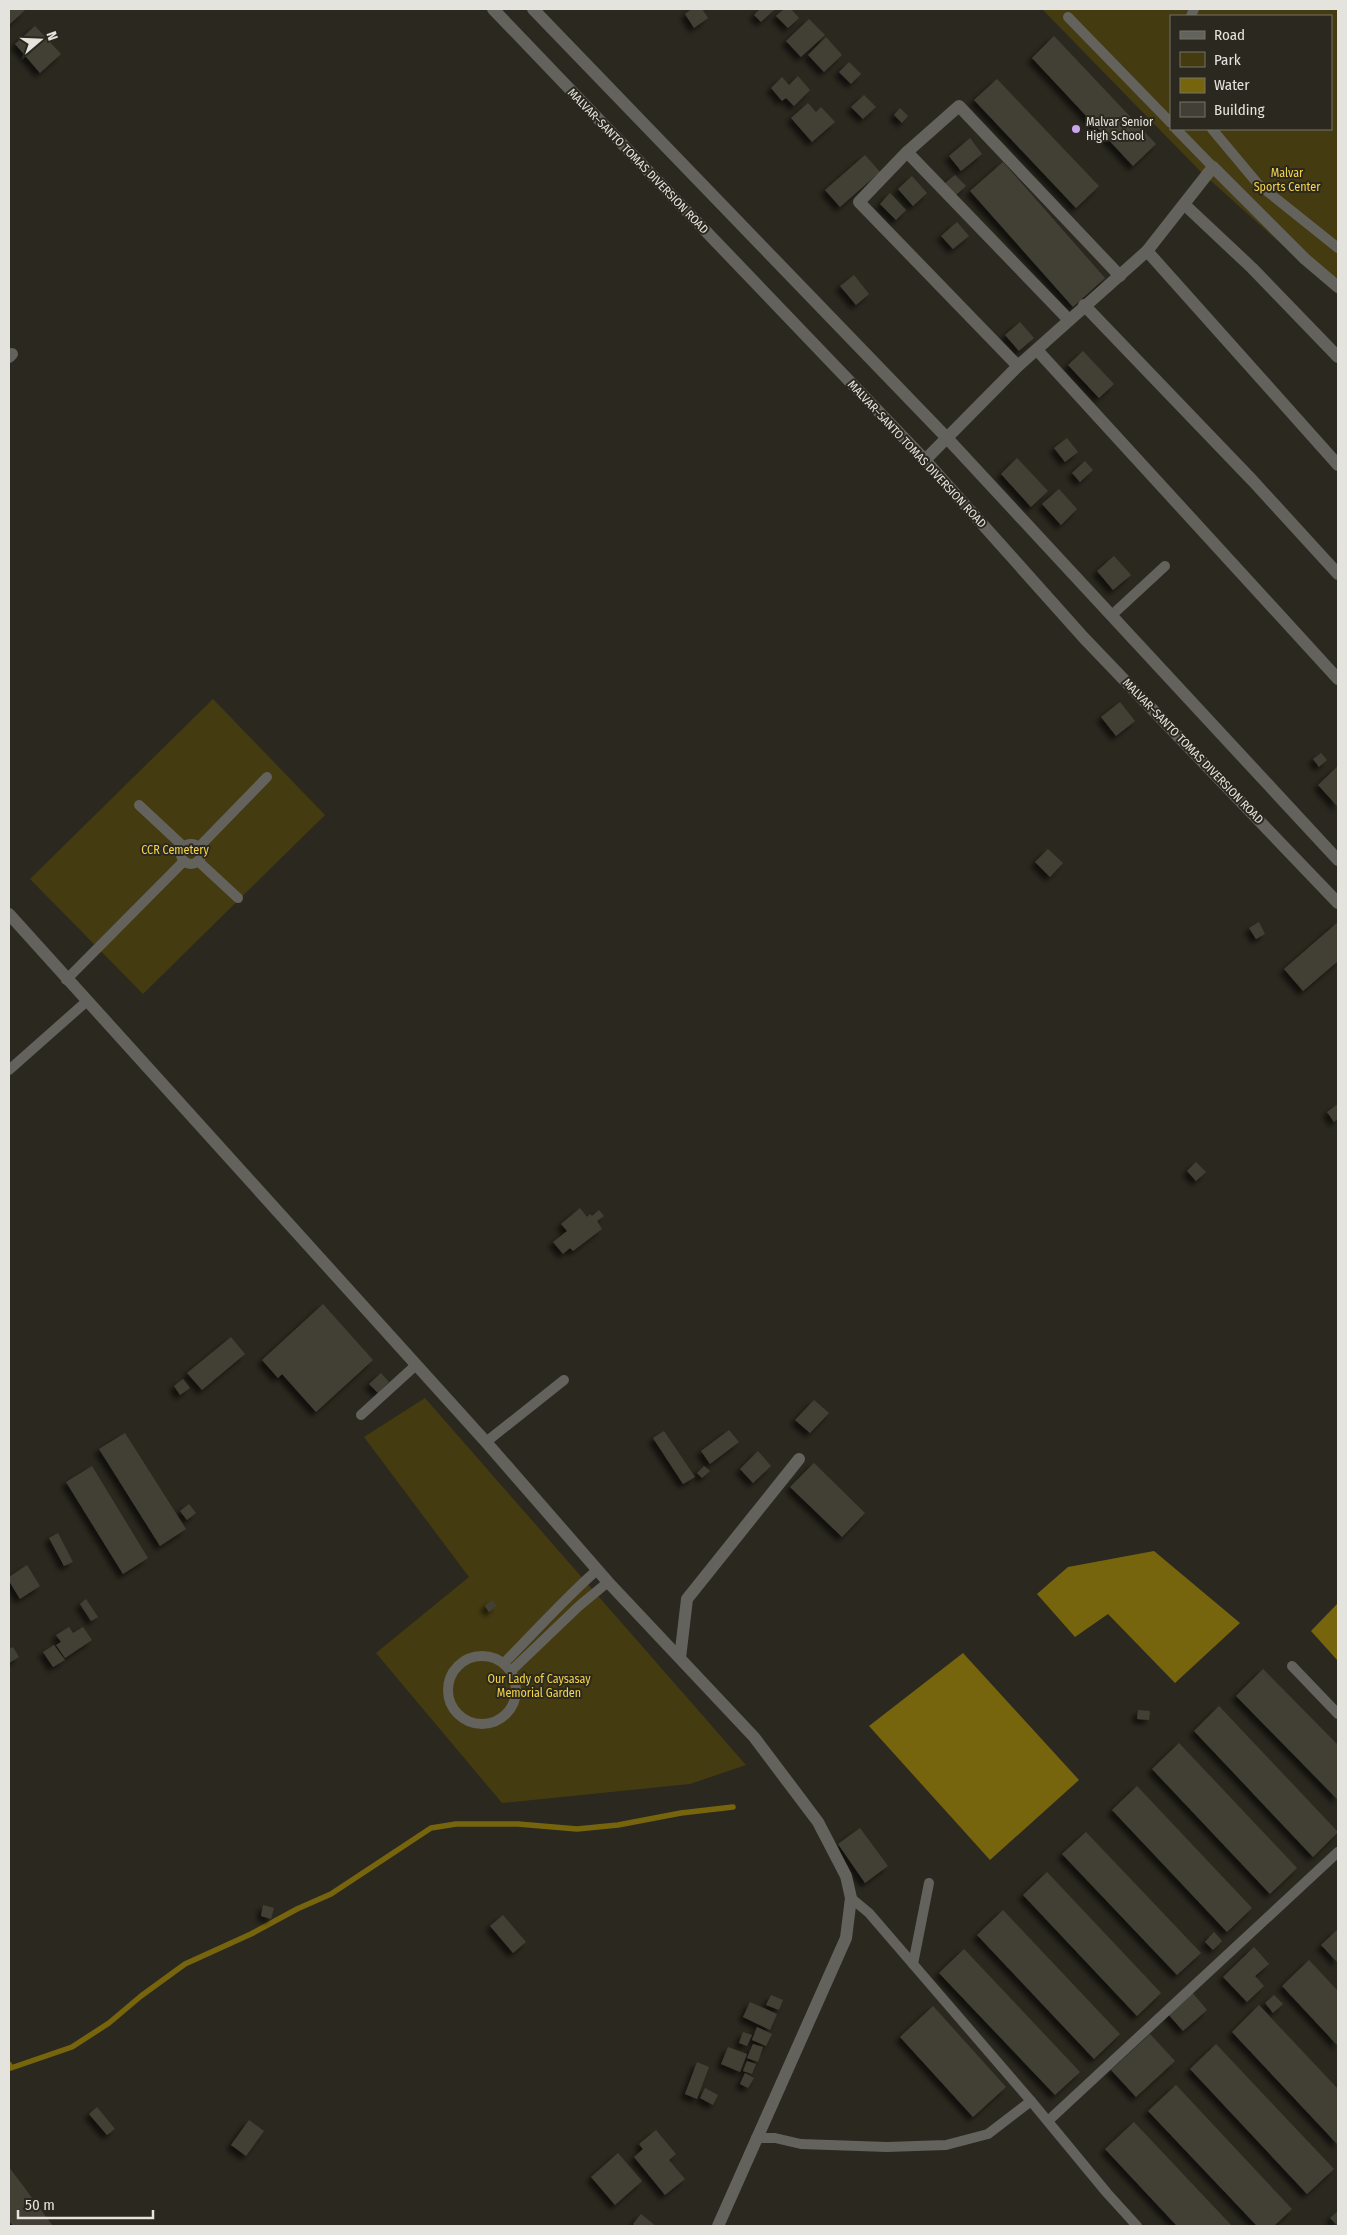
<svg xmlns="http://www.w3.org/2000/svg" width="1347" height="2235" font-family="'Fira Sans Condensed',sans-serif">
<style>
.green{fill:#453b11;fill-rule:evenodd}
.water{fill:#77650d}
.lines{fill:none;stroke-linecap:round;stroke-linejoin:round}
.stream{stroke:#77650d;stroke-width:5.5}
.building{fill:#424036;filter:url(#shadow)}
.service{stroke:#63625d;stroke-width:10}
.minor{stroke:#63625d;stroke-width:12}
.tertiary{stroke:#63625d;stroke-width:12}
.poi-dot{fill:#c8a5ee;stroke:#2b281f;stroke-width:2}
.labels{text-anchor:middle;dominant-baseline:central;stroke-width:4;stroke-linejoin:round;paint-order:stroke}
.poi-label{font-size:12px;fill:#e5e3dd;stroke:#2b281f;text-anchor:start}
.street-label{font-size:12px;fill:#e5e3dd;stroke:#2b281f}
.park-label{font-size:12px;fill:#f4d448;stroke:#2b281f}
</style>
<defs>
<filter id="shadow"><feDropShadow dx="-4.5" dy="4.5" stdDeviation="2.5" flood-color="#0009"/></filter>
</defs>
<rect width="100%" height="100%" fill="#2b281f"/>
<!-- green -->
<g class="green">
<path d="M 1042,9 L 1338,9 L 1338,295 L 1200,171 ZM 1171,16 L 1331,16 L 1331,129 L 1171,129 Z"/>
<path d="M 213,699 L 325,815 L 143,994 L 30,879 Z"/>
<path d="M 425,1398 L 746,1765 L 690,1784 L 502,1803 L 376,1653 L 469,1577 L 364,1437 Z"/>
</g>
<!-- water -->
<g class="water">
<path d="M 1154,1551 L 1240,1623 L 1175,1683 L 1108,1614 L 1075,1637 L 1037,1594 L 1068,1567 Z"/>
<path d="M 1338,1603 L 1338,1661 L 1311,1631 Z"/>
<path d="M 963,1653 L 1079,1780 L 990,1860 L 869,1726 Z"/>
</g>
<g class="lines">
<!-- stream -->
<path class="stream" d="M 9,2064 L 11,2068 L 72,2047 L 109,2023 L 141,1996 L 185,1964 L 251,1934 L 297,1909 L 331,1894 L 431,1828 L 456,1824 L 518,1824 L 577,1829 L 618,1825 L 681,1813 L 733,1807"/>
</g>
<!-- building -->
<g class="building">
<path d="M 9,9 L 25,10 L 9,25 Z"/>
<path d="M 692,9 L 702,9 L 708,18 L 694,28 L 685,14 Z"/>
<path d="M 760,9 L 775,9 L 761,22 L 754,15 Z"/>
<path d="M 784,9 L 791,9 L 799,18 L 788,28 L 776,16 Z"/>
<path d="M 809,19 L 825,35 L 801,57 L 786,41 Z"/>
<path d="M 35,26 L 61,54 L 40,73 L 15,44 Z"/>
<path d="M 1054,36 L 1156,144 L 1133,166 L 1032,58 Z"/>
<path d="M 826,37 L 842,55 L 824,72 L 808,55 Z"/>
<path d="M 849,62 L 861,74 L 851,84 L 839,72 Z"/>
<path d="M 798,76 L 810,90 L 794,106 L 786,98 L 782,101 L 771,88 L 782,77 L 789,85 Z"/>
<path d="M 997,79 L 1099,186 L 1076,208 L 974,100 Z"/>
<path d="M 864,95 L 876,107 L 863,119 L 851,107 Z"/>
<path d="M 808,103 L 816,112 L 821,107 L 835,122 L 812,142 L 791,118 Z"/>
<path d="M 900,108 L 908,116 L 902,123 L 894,115 Z"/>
<path d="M 970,138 L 982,154 L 961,171 L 949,156 Z"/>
<path d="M 865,155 L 880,172 L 840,207 L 825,190 Z"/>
<path d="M 1003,162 L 1105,278 L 1073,307 L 970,191 Z"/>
<path d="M 955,175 L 966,186 L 955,196 L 945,183 Z"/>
<path d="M 912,176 L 927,193 L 913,206 L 898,189 Z"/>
<path d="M 890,193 L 906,210 L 896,220 L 880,204 Z"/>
<path d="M 957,222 L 969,236 L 953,249 L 941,236 Z"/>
<path d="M 854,275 L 869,294 L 856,305 L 840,286 Z"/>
<path d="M 1020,322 L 1034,338 L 1019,351 L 1005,335 Z"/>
<path d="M 1083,351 L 1114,384 L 1099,398 L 1068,365 Z"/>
<path d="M 1067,438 L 1078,452 L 1065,462 L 1054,448 Z"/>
<path d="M 1017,458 L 1048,491 L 1031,507 L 1001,474 Z"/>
<path d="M 1085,461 L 1093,470 L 1080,482 L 1072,473 Z"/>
<path d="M 1059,489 L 1077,509 L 1061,525 L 1042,504 Z"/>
<path d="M 1114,556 L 1131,575 L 1113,590 L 1097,571 Z"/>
<path d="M 1120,702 L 1135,721 L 1116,736 L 1101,717 Z"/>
<path d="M 1321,753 L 1327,760 L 1319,767 L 1313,759 Z"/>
<path d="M 1338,766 L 1338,807 L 1318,785 Z"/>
<path d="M 1048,849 L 1063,863 L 1050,877 L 1035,862 Z"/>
<path d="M 1259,922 L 1265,934 L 1256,939 L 1249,928 Z"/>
<path d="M 1338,922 L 1338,961 L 1303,991 L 1284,969 Z"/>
<path d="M 1338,1104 L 1338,1119 L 1334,1122 L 1327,1112 Z"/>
<path d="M 1196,1162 L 1206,1172 L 1196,1181 L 1187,1171 Z"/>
<path d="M 580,1208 L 587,1217 L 590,1214 L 592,1216 L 599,1210 L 604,1216 L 597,1221 L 602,1229 L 573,1251 L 570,1248 L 563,1254 L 553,1242 L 567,1231 L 561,1224 Z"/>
<path d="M 323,1304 L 373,1360 L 316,1412 L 282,1374 L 278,1378 L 262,1360 Z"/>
<path d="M 231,1337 L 245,1354 L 202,1390 L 187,1373 Z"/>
<path d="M 381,1373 L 389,1382 L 378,1393 L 369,1384 Z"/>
<path d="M 183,1379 L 190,1388 L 180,1395 L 174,1386 Z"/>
<path d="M 814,1400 L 829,1413 L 810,1433 L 795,1420 Z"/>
<path d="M 729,1430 L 739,1442 L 710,1464 L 701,1451 Z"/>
<path d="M 664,1431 L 695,1477 L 683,1484 L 653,1438 Z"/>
<path d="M 125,1433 L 186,1529 L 160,1546 L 99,1449 Z"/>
<path d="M 758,1451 L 771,1466 L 753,1483 L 740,1469 Z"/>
<path d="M 814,1463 L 865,1513 L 842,1537 L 790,1487 Z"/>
<path d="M 92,1466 L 148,1558 L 123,1574 L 66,1482 Z"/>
<path d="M 704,1466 L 710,1471 L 702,1478 L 697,1473 Z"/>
<path d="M 189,1504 L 196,1513 L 187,1520 L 180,1511 Z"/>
<path d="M 58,1533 L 73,1562 L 64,1566 L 49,1538 Z"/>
<path d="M 27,1565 L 40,1586 L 20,1599 L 9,1581 L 9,1577 Z"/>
<path d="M 86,1599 L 98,1617 L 91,1621 L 80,1604 Z"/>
<path d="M 492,1600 L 496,1606 L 489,1612 L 485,1606 Z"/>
<path d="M 69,1627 L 73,1633 L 83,1627 L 92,1640 L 65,1658 L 56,1645 L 61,1642 L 56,1635 Z"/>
<path d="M 54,1645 L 65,1660 L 53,1667 L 43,1652 Z"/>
<path d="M 13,1647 L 19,1657 L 9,1663 L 9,1649 Z"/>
<path d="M 1263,1669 L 1338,1745 L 1338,1800 L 1236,1696 Z"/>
<path d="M 1219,1706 L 1338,1832 L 1313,1857 L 1194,1731 Z"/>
<path d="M 1138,1710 L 1150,1711 L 1149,1720 L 1137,1719 Z"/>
<path d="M 1179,1743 L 1297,1868 L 1270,1894 L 1152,1769 Z"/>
<path d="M 1137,1786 L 1252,1908 L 1227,1932 L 1112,1810 Z"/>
<path d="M 860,1828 L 888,1866 L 865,1883 L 838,1844 Z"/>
<path d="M 1086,1832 L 1201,1953 L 1177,1975 L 1062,1854 Z"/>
<path d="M 1047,1872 L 1161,1993 L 1137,2016 L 1023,1895 Z"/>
<path d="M 263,1905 L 274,1908 L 271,1919 L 261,1916 Z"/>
<path d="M 1003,1910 L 1120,2034 L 1094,2059 L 977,1935 Z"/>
<path d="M 503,1915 L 526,1942 L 513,1953 L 490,1926 Z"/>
<path d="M 1338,1929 L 1338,1963 L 1321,1945 Z"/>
<path d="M 1214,1932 L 1222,1941 L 1213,1950 L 1205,1942 Z"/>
<path d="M 1254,1947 L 1269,1964 L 1255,1976 L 1264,1986 L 1247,2002 L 1223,1977 Z"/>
<path d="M 964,1949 L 1080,2072 L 1055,2095 L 939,1973 Z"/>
<path d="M 1309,1960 L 1338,1991 L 1338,2046 L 1282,1986 Z"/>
<path d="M 1191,1991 L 1207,2010 L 1183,2031 L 1167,2013 Z"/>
<path d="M 771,1995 L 783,2000 L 779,2010 L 766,2005 Z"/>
<path d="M 1274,1995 L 1283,2004 L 1273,2013 L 1265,2003 Z"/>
<path d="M 750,2002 L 777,2014 L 770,2030 L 743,2017 Z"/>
<path d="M 1259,2005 L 1338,2089 L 1338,2145 L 1232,2032 Z"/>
<path d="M 933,2006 L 1006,2087 L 973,2117 L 900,2037 Z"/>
<path d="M 757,2027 L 772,2034 L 766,2046 L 752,2040 Z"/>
<path d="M 743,2032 L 752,2035 L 747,2046 L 739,2043 Z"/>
<path d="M 1150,2034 L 1175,2061 L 1136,2097 L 1111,2070 Z"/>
<path d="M 753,2044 L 763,2047 L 758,2062 L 747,2058 Z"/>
<path d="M 1216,2044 L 1334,2169 L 1307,2194 L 1190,2069 Z"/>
<path d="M 728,2047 L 747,2054 L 740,2072 L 721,2064 Z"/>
<path d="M 747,2061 L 756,2064 L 752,2074 L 743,2071 Z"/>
<path d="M 697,2062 L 709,2067 L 697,2099 L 685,2094 Z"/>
<path d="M 745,2073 L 754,2078 L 748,2088 L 740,2084 Z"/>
<path d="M 1176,2085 L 1292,2209 L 1274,2226 L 1257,2226 L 1148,2111 Z"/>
<path d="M 705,2088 L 718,2095 L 713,2105 L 700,2098 Z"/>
<path d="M 97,2107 L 115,2129 L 107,2135 L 89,2114 Z"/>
<path d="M 249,2120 L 264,2131 L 246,2156 L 231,2145 Z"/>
<path d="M 1134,2122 L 1232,2226 L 1177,2226 L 1105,2149 Z"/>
<path d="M 656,2130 L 676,2154 L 669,2160 L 685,2179 L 665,2195 L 634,2157 L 643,2149 L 639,2144 Z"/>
<path d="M 618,2153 L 642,2181 L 615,2205 L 591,2177 Z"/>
<path d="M 9,2167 L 53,2226 L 13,2226 L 9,2221 Z"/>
<path d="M 1338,2211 L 1338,2226 L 1330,2218 Z"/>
<path d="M 641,2214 L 656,2226 L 635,2226 L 633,2224 Z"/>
</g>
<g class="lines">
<!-- service -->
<g class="service">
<path d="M 1191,16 L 1194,9"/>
<path d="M 1068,17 L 1171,123"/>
<path d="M 1176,129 L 1213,167"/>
<path d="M 1212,129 L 1258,184 L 1338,248"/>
<path d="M 1112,615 L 1165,566"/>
<path d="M 139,805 L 184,847"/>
<circle cx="191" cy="854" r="10"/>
<path d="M 198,848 L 267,777"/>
<path d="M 198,861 L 238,898"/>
<path d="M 66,980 L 184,861"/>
<path d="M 9,1070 L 87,1001"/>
<path d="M 361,1415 L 416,1365"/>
<path d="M 486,1442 L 564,1380"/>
<circle cx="482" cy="1690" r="34"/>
<path d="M 504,1663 C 535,1632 564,1599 597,1570"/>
<path d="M 1292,1666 L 1338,1714"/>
<path d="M 511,1671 L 579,1606 L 608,1582"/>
<path d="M 851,1898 L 869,1913 L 1031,2101"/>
<path d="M 913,1964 L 929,1883"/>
<path d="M 1048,2121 L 1338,1852"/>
<path d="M 756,2138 L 775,2138 L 801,2144 L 887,2147 L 946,2145 L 988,2134 L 1031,2101 L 1107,2193 L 1137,2226"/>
</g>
<!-- minor -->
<g class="minor">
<path d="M 907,152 L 1069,320"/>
<path d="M 1185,205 L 1252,268 L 1338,357"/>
<path d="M 1147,251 L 1338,465"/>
<path d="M 1084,305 L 1253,481 L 1338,574"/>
<path d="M 1037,350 L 1338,679"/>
<path d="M 9,357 L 12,354"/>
<path d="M 1018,366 L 859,202 L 907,152 L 959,106 L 1120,276"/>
<path d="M 925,460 L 1018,366 L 1147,251 L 1213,167 L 1305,259 L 1338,287"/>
<path d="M 680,1658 L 687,1599 L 799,1459"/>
</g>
<!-- tertiary -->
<g class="tertiary">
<path d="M 493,9 L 925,460 L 1084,638 L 1338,903"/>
<path d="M 533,9 L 947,438 L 1338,860"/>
<path d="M 9,914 L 486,1442 L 608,1582 L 754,1737 L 818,1822 L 846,1876 L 851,1898 L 846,1938 L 718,2226"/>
</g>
</g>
<!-- markers -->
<circle class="poi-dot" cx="1076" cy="129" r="5"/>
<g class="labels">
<!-- poi labels -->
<g class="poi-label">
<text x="1086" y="122">Malvar Senior<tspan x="1086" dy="14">High School</tspan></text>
</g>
<!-- street labels -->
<g class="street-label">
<text transform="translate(638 161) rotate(46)">MALVAR–SANTO TOMAS DIVERSION ROAD</text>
<text transform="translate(917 454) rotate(47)">MALVAR–SANTO TOMAS DIVERSION ROAD</text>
<text transform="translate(1193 751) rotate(46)">MALVAR–SANTO TOMAS DIVERSION ROAD</text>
</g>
<!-- park labels -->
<g class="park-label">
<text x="1287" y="173">Malvar<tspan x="1287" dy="14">Sports Center</tspan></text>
<text x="175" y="850">CCR Cemetery</text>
<text x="539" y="1679">Our Lady of Caysasay<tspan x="539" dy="14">Memorial Garden</tspan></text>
</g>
</g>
<!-- border -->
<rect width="1347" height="2235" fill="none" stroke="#e5e3dd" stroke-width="20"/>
<!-- legend -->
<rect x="1170" y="15" width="162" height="115" fill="#2b281f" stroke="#75736b"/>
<rect x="1180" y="31" width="25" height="8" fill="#63625d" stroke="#75736b"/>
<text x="1214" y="40" font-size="15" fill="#e5e3dd">Road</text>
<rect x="1180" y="52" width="25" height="15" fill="#453b11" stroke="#75736b"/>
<text x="1214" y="65" font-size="15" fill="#e5e3dd">Park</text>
<rect x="1180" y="78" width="25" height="15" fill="#77650d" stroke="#75736b"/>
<text x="1214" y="90" font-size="15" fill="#e5e3dd">Water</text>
<rect x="1180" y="102" width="25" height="15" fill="#424036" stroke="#75736b"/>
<text x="1214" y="115" font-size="15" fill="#e5e3dd">Building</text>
<!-- north arrow -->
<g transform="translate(40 40) rotate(71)" stroke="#2b281f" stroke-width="4" paint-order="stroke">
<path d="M0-4L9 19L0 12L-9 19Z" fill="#e5e3dd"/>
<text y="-8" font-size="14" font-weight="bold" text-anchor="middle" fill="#e5e3dd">N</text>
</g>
<!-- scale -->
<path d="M18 2210v8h135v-8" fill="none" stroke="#e5e3dd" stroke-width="2.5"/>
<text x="25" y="2210" font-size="15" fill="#e5e3dd" stroke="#2b281f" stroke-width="4" paint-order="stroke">50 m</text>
</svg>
